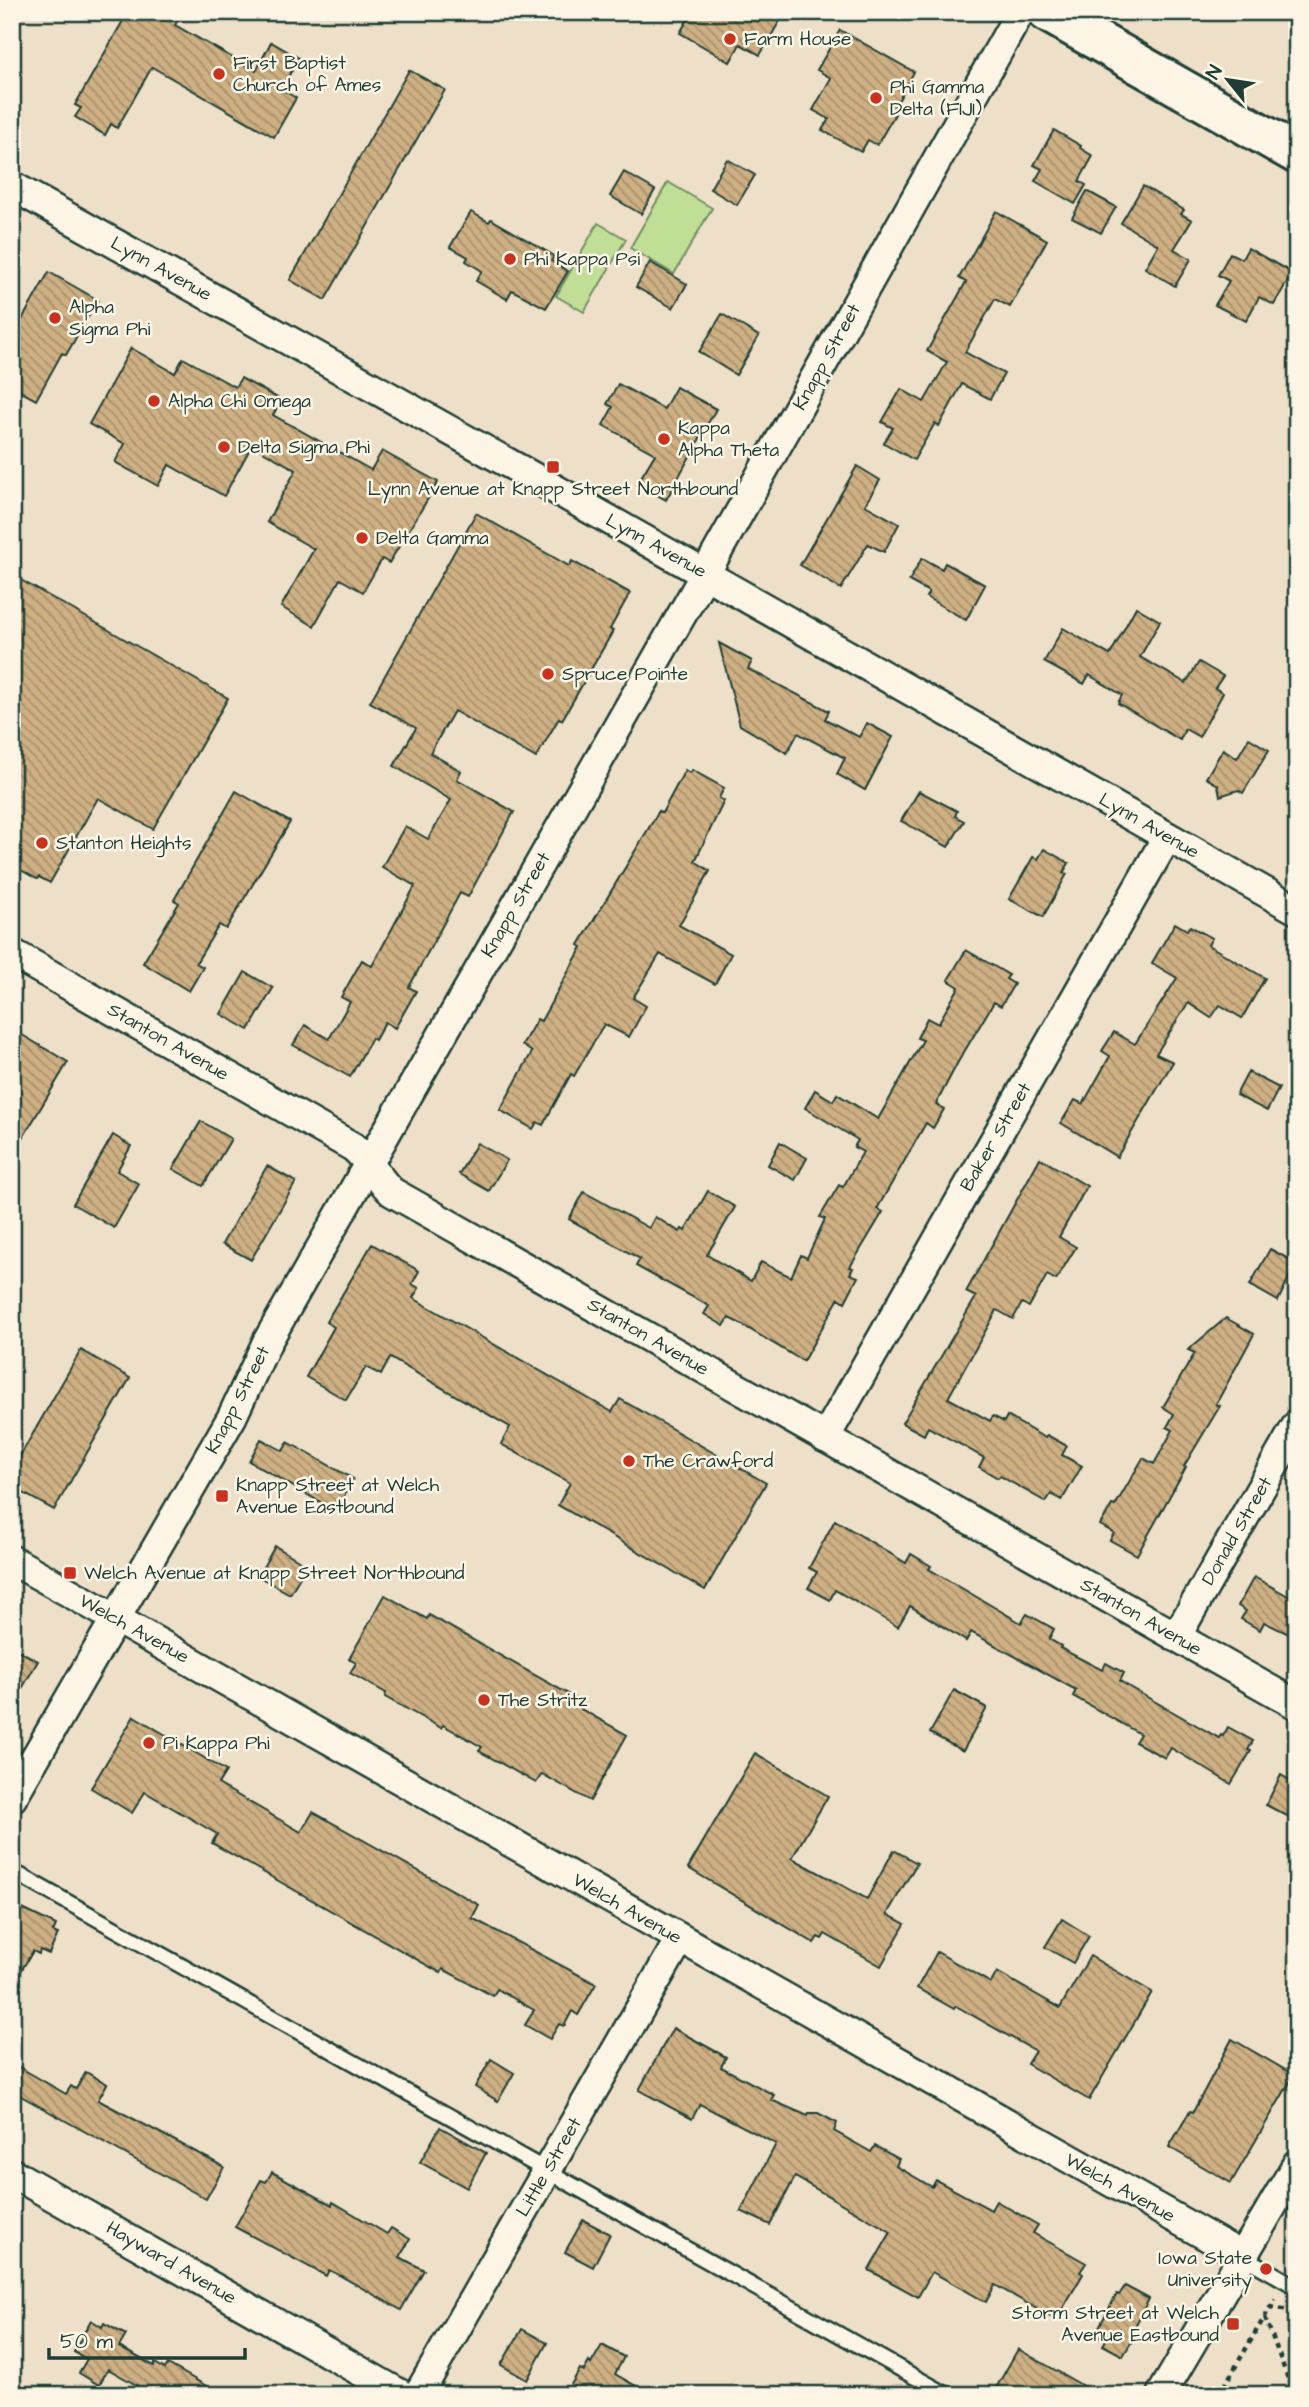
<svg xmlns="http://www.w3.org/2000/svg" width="1309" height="2407" font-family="'Architects Daughter',sans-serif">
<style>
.green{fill:#c0de96;stroke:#708e65;stroke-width:2}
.building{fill:url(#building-back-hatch);stroke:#1f3d34;stroke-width:2}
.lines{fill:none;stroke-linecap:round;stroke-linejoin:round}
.lane-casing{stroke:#1f3d34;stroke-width:19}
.street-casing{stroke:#1f3d34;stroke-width:33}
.secondary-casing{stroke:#1f3d34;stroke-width:44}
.path{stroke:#1f3d34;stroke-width:4.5;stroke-dasharray:5 5;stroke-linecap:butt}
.lane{stroke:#fcf5e5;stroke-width:14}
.street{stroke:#fcf5e5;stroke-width:28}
.secondary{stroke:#fcf5e5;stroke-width:38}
.poi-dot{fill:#c8321e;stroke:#fcf5e5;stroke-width:2.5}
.labels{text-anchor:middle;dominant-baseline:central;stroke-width:5;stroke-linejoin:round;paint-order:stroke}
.poi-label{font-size:19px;fill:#1f3d34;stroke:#fcf5e5;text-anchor:start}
.street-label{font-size:19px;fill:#1f3d34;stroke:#fcf5e5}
</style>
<defs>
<pattern id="building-back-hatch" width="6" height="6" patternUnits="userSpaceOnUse" patternTransform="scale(1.75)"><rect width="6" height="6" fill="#cfb083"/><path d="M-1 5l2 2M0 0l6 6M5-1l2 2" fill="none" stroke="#a7906c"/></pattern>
</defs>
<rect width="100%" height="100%" fill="#eee0c8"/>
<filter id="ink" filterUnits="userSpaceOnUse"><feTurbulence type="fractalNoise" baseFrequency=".0143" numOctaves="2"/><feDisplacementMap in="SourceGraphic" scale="14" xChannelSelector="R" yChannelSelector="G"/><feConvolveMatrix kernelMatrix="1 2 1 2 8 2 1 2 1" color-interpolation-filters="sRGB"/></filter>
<g filter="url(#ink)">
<!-- green -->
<g class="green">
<path d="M 668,182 L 712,208 L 674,274 L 630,248 Z"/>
<path d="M 598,223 L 626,239 L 584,312 L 556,296 Z"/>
</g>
<!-- building -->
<g class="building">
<path d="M 128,12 L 182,12 L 175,25 L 256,71 L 271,42 L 299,58 L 281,89 L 296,98 L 274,137 L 152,67 L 117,128 L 111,124 L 105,135 L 75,117 L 81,108 L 75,105 Z"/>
<path d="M 692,12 L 785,12 L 760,55 L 740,44 L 730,62 L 680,33 Z"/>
<path d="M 840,30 L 914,72 L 892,112 L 895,114 L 877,145 L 868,140 L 861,152 L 822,130 L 829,119 L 813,110 L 831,78 L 817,70 Z"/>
<path d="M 409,70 L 445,90 L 325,300 L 290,280 Z"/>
<path d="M 1054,130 L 1081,146 L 1080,148 L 1093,156 L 1079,181 L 1086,185 L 1075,204 L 1035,181 L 1042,169 L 1034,165 Z"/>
<path d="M 727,159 L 755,175 L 737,205 L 710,189 Z"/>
<path d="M 624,172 L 655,190 L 641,214 L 610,196 Z"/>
<path d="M 1143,186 L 1184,210 L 1181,214 L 1192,220 L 1174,249 L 1191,259 L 1175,286 L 1145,268 L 1158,245 L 1121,223 Z"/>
<path d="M 1087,191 L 1116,207 L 1101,233 L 1072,218 Z"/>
<path d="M 996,211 L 1047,240 L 1010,307 L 995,299 L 965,352 L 1004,374 L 990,399 L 962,384 L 939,426 L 935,423 L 914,460 L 884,443 L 893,428 L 882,422 L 901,389 L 924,402 L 947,362 L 927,351 L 966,282 L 959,278 Z"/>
<path d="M 471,212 L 489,222 L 491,219 L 551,254 L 554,257 L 551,261 L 568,271 L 546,308 L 512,290 L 507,299 L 476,281 L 482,271 L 466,261 L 468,257 L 450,247 Z"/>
<path d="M 1248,248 L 1292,273 L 1274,305 L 1259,297 L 1246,321 L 1215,305 L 1229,281 L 1218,275 L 1230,253 L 1242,259 Z"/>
<path d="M 650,262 L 687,284 L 673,308 L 636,287 Z"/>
<path d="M 49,272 L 98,300 L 66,355 L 62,353 L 36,400 L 12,387 L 12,337 Z"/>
<path d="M 722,314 L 759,336 L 736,375 L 699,352 Z"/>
<path d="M 131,348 L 175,373 L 183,358 L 235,387 L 241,378 L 281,400 L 273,415 L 371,470 L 382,451 L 438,482 L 389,563 L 382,559 L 363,592 L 340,579 L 314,626 L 281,607 L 314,549 L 267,522 L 296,470 L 252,445 L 224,496 L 169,465 L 158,486 L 115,462 L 125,444 L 89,424 Z"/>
<path d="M 618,384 L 664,409 L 676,387 L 716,409 L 666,500 L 637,484 L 655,454 L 603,425 L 613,407 L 607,404 Z"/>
<path d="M 857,466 L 880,480 L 865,505 L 899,524 L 884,552 L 868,544 L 841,589 L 800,565 Z"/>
<path d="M 476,513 L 569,566 L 572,561 L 630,593 L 610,629 L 613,631 L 562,720 L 559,718 L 536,758 L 454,711 L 430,753 L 461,771 L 457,779 L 514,812 L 468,897 L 460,893 L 409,987 L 416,991 L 395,1028 L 385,1022 L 375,1040 L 372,1038 L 350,1077 L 293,1045 L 305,1025 L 329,1039 L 350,1002 L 341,997 L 362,960 L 372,966 L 415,886 L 382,867 L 405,826 L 428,839 L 451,800 L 394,766 L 416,728 L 370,702 Z"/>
<path d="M 922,558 L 942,569 L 945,563 L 985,585 L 966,620 L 926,597 L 929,592 L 909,581 Z"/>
<path d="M 12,575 L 228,698 L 153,829 L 98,798 L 50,883 L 39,877 L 37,879 L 12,865 Z"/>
<path d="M 1136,607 L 1160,621 L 1140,657 L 1186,683 L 1199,662 L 1223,676 L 1215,688 L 1223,693 L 1199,737 L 1185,729 L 1180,740 L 1118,703 L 1122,695 L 1089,675 L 1084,684 L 1044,662 L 1063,628 L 1110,655 Z"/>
<path d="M 719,643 L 752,661 L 748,669 L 829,711 L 825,719 L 859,737 L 867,723 L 893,737 L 865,790 L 837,774 L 845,758 L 798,733 L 787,753 L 740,725 Z"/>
<path d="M 1249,738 L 1269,750 L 1243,793 L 1238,790 L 1220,796 L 1218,785 L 1206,778 L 1223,749 L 1237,758 Z"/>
<path d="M 685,770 L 690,773 L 692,770 L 724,788 L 719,798 L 724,801 L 695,861 L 710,871 L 679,925 L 731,954 L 715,984 L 660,954 L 633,998 L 646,1006 L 629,1037 L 604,1024 L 577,1071 L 574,1076 L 571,1074 L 543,1125 L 537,1122 L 533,1129 L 500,1110 L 532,1052 L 522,1045 L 537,1019 L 541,1021 L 582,947 L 579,945 L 659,811 L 662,813 Z"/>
<path d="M 236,791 L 290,822 L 226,929 L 219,925 L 196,963 L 203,967 L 189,991 L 143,963 L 179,903 L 174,900 Z"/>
<path d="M 919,791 L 957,811 L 955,816 L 964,821 L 948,847 L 901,821 Z"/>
<path d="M 1044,849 L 1069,863 L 1063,873 L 1067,874 L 1043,917 L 1009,899 L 1033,857 L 1038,859 Z"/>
<path d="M 1175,923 L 1187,930 L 1190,926 L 1212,938 L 1208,945 L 1265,978 L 1242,1018 L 1220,1005 L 1211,1018 L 1188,1003 L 1156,1054 L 1173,1062 L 1117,1157 L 1061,1123 L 1075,1100 L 1083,1104 L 1110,1056 L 1102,1051 L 1114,1032 L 1135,1044 L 1177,978 L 1152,963 Z"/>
<path d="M 966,950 L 1009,975 L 1006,979 L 1014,984 L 1001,1006 L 994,1002 L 958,1062 L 936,1104 L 944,1109 L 933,1128 L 926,1123 L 877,1209 L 883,1212 L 850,1267 L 853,1268 L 850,1274 L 858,1277 L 845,1302 L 839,1298 L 803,1361 L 739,1323 L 729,1318 L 724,1326 L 704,1314 L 709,1306 L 636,1266 L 640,1259 L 569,1219 L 584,1192 L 649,1228 L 655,1217 L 680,1232 L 682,1229 L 685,1231 L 708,1191 L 735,1207 L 707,1255 L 751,1281 L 761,1262 L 791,1277 L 801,1255 L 807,1258 L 825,1219 L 820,1217 L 839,1185 L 843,1187 L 863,1152 L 854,1147 L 858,1140 L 805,1108 L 815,1090 L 833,1101 L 837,1094 L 878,1119 L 923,1040 L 917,1038 L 927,1018 L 938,1024 L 959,987 L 948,980 Z"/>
<path d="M 245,972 L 273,988 L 249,1030 L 221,1014 Z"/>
<path d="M 12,1029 L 68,1062 L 12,1156 Z"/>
<path d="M 1248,1072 L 1279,1088 L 1267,1111 L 1236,1095 Z"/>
<path d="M 201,1121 L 231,1139 L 203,1186 L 173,1169 Z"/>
<path d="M 113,1135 L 131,1146 L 117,1171 L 139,1184 L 114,1228 L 73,1204 Z"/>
<path d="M 780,1142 L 807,1158 L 795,1180 L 768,1165 Z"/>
<path d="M 477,1143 L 507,1160 L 489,1191 L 459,1174 Z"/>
<path d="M 1040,1158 L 1087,1186 L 1059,1237 L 1076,1247 L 1056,1280 L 1047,1275 L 1029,1307 L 1022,1303 L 1013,1319 L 997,1310 L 948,1398 L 990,1421 L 993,1416 L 1004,1422 L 1007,1416 L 1045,1438 L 1047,1435 L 1067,1446 L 1062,1455 L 1082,1466 L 1062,1500 L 1051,1494 L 1046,1502 L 1000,1476 L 998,1478 L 979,1467 L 984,1458 L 963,1446 L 928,1427 L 924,1435 L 902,1423 L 976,1297 L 966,1292 Z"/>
<path d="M 267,1166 L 296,1182 L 251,1260 L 222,1244 Z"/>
<path d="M 372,1244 L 419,1271 L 412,1284 L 419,1288 L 413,1298 L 612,1412 L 620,1399 L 766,1483 L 705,1590 L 558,1505 L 570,1483 L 501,1444 L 510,1427 L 390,1358 L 381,1375 L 366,1367 L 346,1400 L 306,1377 L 334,1327 L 326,1322 Z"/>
<path d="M 1270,1249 L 1296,1263 L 1278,1301 L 1250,1285 Z"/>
<path d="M 1226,1318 L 1254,1334 L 1216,1404 L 1220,1406 L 1184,1466 L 1186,1467 L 1137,1555 L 1110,1540 L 1114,1533 L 1100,1525 L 1112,1505 L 1115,1506 L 1143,1458 L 1154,1464 L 1173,1430 L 1167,1427 L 1174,1414 L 1163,1407 L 1195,1353 L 1188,1350 Z"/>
<path d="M 81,1350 L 130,1378 L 54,1510 L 12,1487 L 12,1470 Z"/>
<path d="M 261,1439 L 283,1451 L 288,1442 L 353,1479 L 336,1511 L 249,1461 Z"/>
<path d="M 835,1520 L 906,1563 L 911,1554 L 931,1566 L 929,1569 L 1021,1623 L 1027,1614 L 1054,1629 L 1049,1639 L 1061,1646 L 1060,1648 L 1102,1670 L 1106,1663 L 1124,1673 L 1120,1681 L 1131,1688 L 1219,1738 L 1221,1735 L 1223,1736 L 1228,1727 L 1253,1741 L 1248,1750 L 1251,1751 L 1231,1784 L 1171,1748 L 1165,1758 L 1135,1742 L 1140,1734 L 1073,1696 L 1076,1690 L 971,1632 L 966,1641 L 910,1606 L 898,1627 L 835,1590 L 830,1600 L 808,1588 L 817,1572 L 809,1568 Z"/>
<path d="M 275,1546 L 307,1565 L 290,1594 L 258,1576 Z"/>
<path d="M 1254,1577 L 1297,1601 L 1297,1638 L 1264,1622 L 1260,1630 L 1241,1619 L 1246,1611 L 1238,1606 Z"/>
<path d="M 385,1595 L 427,1619 L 429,1615 L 584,1703 L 581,1709 L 627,1735 L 590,1801 L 542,1774 L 536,1783 L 479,1751 L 482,1747 L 443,1725 L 441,1728 L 385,1697 L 386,1693 L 350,1673 L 356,1663 L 349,1659 Z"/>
<path d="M 12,1647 L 38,1661 L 12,1706 Z"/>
<path d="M 954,1690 L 987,1708 L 963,1751 L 930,1733 Z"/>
<path d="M 134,1716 L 226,1771 L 218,1784 L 301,1832 L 313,1812 L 479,1905 L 472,1918 L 596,1984 L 578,2015 L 572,2011 L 564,2026 L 559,2024 L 550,2039 L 525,2025 L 534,2010 L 497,1989 L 493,1996 L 443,1969 L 441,1973 L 275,1879 L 212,1843 L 217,1834 L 145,1792 L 132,1813 L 91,1788 Z"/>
<path d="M 755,1753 L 828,1796 L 792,1858 L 867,1899 L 894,1850 L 917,1863 L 887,1914 L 905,1924 L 881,1966 L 825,1934 L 822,1939 L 818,1937 L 814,1943 L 688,1868 Z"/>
<path d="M 1281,1775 L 1297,1784 L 1297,1821 L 1266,1805 Z"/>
<path d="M 12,1904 L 56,1925 L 53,1932 L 58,1934 L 49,1954 L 40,1950 L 39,1954 L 33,1951 L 12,1986 Z"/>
<path d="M 1062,1919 L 1089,1936 L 1073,1963 L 1045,1947 Z"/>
<path d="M 937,1952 L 991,1983 L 997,1972 L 1060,2008 L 1090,1956 L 1152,1992 L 1089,2100 L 1027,2064 L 1035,2051 L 956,2006 L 954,2009 L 917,1988 Z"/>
<path d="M 673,2028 L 726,2057 L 721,2067 L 774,2095 L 771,2100 L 808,2116 L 809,2113 L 818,2113 L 837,2123 L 834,2131 L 871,2152 L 875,2146 L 899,2159 L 896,2166 L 932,2187 L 936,2180 L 991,2210 L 996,2201 L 1038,2225 L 1033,2233 L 1086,2263 L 1080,2272 L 1083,2274 L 1056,2320 L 995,2285 L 986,2302 L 932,2272 L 918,2297 L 869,2270 L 891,2232 L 795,2177 L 770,2225 L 741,2211 L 776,2144 L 700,2104 L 692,2119 L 639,2090 Z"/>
<path d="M 1232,2039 L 1294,2075 L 1231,2183 L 1169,2147 L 1190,2111 L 1193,2112 Z"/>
<path d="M 491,2059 L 514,2073 L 498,2101 L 475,2087 Z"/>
<path d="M 12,2063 L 66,2094 L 71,2086 L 76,2089 L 86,2072 L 107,2084 L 98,2100 L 224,2167 L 206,2199 L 12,2091 Z"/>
<path d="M 440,2127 L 486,2153 L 467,2188 L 420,2162 Z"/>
<path d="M 272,2172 L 332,2205 L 333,2202 L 387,2234 L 391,2228 L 410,2239 L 400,2257 L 424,2270 L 401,2310 L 339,2275 L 329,2270 L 326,2276 L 235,2227 L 261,2180 L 266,2182 Z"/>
<path d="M 583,2220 L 610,2234 L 593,2267 L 565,2252 Z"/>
<path d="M 1125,2286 L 1149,2299 L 1131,2334 L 1135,2336 L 1123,2356 L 1103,2345 L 1106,2340 L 1095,2334 L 1117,2294 L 1119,2295 Z"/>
<path d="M 91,2320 L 102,2327 L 104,2323 L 126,2335 L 119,2347 L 154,2366 L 155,2363 L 165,2369 L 168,2364 L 222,2395 L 154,2395 L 108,2369 L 99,2385 L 79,2373 L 87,2359 L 74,2352 Z"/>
<path d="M 522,2329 L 547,2343 L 527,2380 L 501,2365 Z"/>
<path d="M 602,2345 L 624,2357 L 615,2374 L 652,2395 L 565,2395 L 580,2369 L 584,2371 L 589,2362 L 591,2364 Z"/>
<path d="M 1018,2349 L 1099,2395 L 992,2395 Z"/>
</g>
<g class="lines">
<!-- lane casing -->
<g class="lane-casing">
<g id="lane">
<path d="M 12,1871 L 947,2395"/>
<path d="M 1242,2256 L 1297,2287"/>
</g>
</g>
<!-- street casing -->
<g class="street-casing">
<g id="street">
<path d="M 12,186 L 569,497 L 1297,910"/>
<path d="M 12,953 L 353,1147 C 369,1160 377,1178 392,1192 L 1297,1705"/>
<path d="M 825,1438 L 1167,837"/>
<path d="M 12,1560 L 1242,2256"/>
<path d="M 1176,1637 L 1297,1425"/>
<path d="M 12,1798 L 232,1417 L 267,1342 L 705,574 L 1020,12"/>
<path d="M 12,2173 L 402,2395"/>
<path d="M 418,2395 L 680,1939"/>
<path d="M 1161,2395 L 1297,2164"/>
</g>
</g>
<!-- secondary casing -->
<g class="secondary-casing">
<path id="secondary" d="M 1047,12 L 1297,154"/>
</g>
<!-- path -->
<g class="path">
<path d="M 1270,2307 L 1297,2311"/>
<path d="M 1265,2317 L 1294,2395"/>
<path d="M 1219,2395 L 1275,2299"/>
</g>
<!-- lane -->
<use href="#lane" class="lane"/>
<!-- street -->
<use href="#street" class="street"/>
<!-- secondary -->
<use href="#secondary" class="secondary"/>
</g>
</g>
<!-- markers -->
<g class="poi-dot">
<circle cx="730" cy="39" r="7"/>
<circle cx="219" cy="74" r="7"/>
<circle cx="876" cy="98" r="7"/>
<circle cx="510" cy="259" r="7"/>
<circle cx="55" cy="318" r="7"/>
<circle cx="154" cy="401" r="7"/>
<circle cx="664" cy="439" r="7"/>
<circle cx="224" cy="447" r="7"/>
<rect x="546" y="460" width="14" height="14" rx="3.5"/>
<circle cx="362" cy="538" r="7"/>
<circle cx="548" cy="674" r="7"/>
<circle cx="42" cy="843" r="7"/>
<circle cx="629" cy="1461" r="7"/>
<rect x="215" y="1489" width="14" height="14" rx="3.5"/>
<rect x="63" y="1566" width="14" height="14" rx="3.5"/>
<circle cx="484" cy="1700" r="7"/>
<circle cx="149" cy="1743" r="7"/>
<circle cx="1266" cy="2269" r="7"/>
<rect x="1226" y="2317" width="14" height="14" rx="3.5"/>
</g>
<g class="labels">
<!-- poi labels -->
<g class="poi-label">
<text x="744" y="39">Farm House</text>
<text x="233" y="63">First Baptist<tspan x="233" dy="22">Church of Ames</tspan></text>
<text x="890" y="87">Phi Gamma<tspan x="890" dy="22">Delta (FIJI)</tspan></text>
<text x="524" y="259">Phi Kappa Psi</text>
<text x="69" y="307">Alpha<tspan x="69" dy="22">Sigma Phi</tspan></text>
<text x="168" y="401">Alpha Chi Omega</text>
<text x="678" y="428">Kappa<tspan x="678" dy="22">Alpha Theta</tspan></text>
<text x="238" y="447">Delta Sigma Phi</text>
<text x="553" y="489" text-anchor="middle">Lynn Avenue at Knapp Street Northbound</text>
<text x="376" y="538">Delta Gamma</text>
<text x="562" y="674">Spruce Pointe</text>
<text x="56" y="843">Stanton Heights</text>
<text x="643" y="1461">The Crawford</text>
<text x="236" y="1485">Knapp Street at Welch<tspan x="236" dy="22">Avenue Eastbound</tspan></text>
<text x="84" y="1573">Welch Avenue at Knapp Street Northbound</text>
<text x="498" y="1700">The Stritz</text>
<text x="163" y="1743">Pi Kappa Phi</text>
<text x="1252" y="2258" text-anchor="end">Iowa State<tspan x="1252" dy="22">University</tspan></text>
<text x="1219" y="2313" text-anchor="end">Storm Street at Welch<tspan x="1219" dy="22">Avenue Eastbound</tspan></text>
</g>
<!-- street labels -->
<g class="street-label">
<text transform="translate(161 269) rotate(29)">Lynn Avenue</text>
<text transform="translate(827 357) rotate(-61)">Knapp Street</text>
<text transform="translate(656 546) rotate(29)">Lynn Avenue</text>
<text transform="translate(1149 826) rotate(30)">Lynn Avenue</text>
<text transform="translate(516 905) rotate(-60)">Knapp Street</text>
<text transform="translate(168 1042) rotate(30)">Stanton Avenue</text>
<text transform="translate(996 1137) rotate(-60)">Baker Street</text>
<text transform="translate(648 1337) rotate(30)">Stanton Avenue</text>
<text transform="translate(238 1400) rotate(-63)">Knapp Street</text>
<text transform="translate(1237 1531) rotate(-60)">Donald Street</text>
<text transform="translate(1141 1617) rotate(30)">Stanton Avenue</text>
<text transform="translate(134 1629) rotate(29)">Welch Avenue</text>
<text transform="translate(627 1909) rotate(30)">Welch Avenue</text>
<text transform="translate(549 2167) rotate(-60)">Little Street</text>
<text transform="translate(1120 2188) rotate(29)">Welch Avenue</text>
<text transform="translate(171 2263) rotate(30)">Hayward Avenue</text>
</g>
</g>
<!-- margin -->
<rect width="1309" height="2407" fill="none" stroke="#fcf5e5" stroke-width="42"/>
<rect x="21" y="21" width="1267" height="2365" fill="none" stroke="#1f3d34" stroke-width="2.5" filter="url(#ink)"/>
<!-- north arrow -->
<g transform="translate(1228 80) rotate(300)" stroke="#fcf5e5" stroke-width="5" paint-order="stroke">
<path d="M0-5L12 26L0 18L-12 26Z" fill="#1f3d34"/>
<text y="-10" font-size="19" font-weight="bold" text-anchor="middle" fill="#1f3d34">N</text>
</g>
<!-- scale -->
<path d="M49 2348v10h196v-10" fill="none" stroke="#1f3d34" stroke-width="3.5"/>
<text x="60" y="2348" font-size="21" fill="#1f3d34" stroke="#fcf5e5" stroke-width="5" paint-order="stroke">50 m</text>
</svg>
